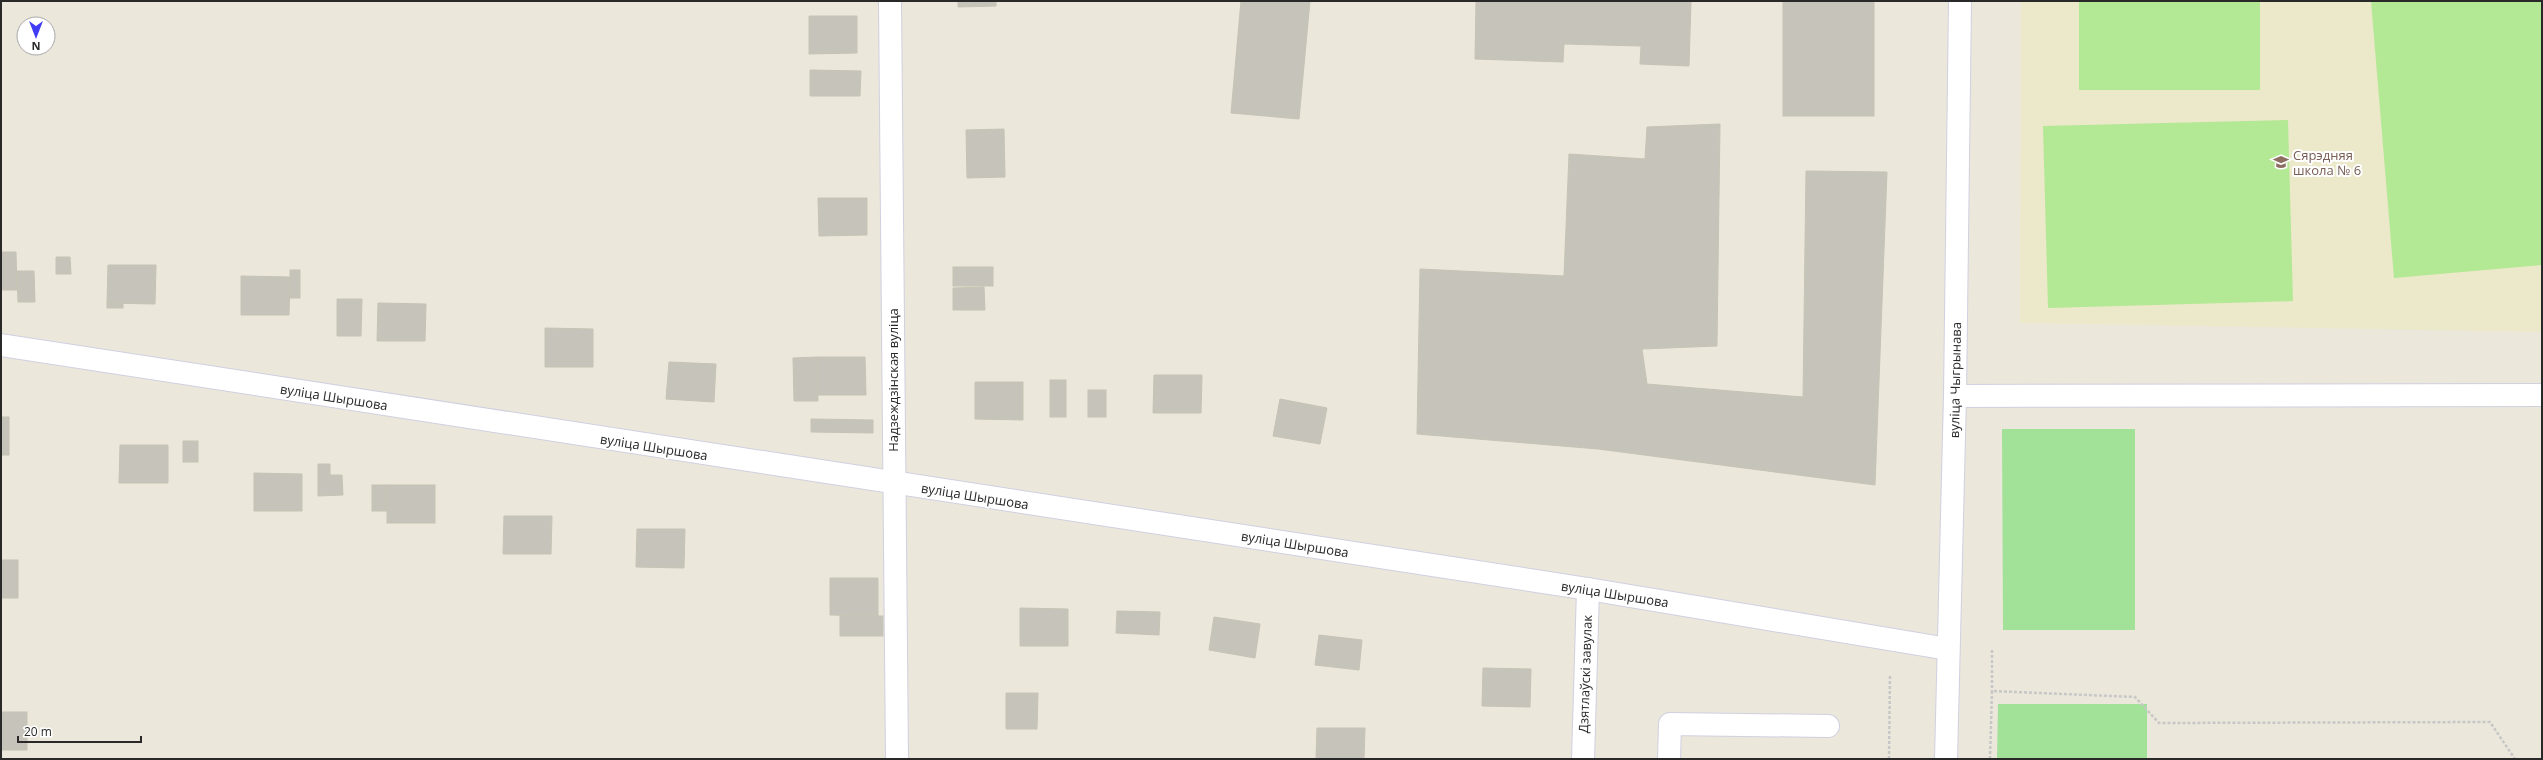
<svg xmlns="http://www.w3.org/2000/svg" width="2543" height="760" font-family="'Open Sans',sans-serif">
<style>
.education{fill:#ece8ca}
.green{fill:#a2e198}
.pitch{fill:#b3e894}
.building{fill:#c6c4ba;stroke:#c6c3b4}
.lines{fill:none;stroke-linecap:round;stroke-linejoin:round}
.minor-casing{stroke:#d0d0e1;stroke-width:24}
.path{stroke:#c7c7c7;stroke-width:2.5;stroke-dasharray:3 2;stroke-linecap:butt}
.minor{stroke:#fff;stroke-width:22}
.labels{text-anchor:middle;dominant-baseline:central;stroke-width:4;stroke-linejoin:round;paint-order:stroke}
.education-label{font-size:13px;fill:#785e54;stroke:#fff;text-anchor:start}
.street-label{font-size:13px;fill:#292929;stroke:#fff}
</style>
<rect width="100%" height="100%" fill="#ebe7db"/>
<!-- education -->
<path class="education" d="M 2021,1 L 2542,1 L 2542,332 L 2020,323 Z"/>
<!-- green -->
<g class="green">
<path d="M 2002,429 L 2135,429 L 2135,630 L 2003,630 Z"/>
<path d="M 1998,704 L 2147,704 L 2147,759 L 1997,759 Z"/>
</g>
<!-- pitch -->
<g class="pitch">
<rect x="2079" y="1" width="181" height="89"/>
<path d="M 2371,1 L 2542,1 L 2542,265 L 2394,278 Z"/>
<path d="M 2288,120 L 2293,301 L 2048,308 L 2043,126 Z"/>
</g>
<!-- building -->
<g class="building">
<path d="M 958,1 L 996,1 L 996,6 L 958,7 Z"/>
<path d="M 1241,1 L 1310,1 L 1299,119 L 1231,113 Z"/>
<path d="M 1476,1 L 1691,1 L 1689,66 L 1640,64 L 1641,46 L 1564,44 L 1563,62 L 1475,59 Z"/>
<rect x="1783" y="1" width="91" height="115"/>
<path d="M 809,16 L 857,16 L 857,53 L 809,54 Z"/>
<path d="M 810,70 L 861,71 L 860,96 L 810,96 Z"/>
<path d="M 1720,124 L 1717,346 L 1642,349 L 1647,384 L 1803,397 L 1806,171 L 1887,172 L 1875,485 L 1598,449 L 1417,434 L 1420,269 L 1564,276 L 1569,154 L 1645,159 L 1647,127 Z"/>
<path d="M 1004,129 L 1005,177 L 967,178 L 966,130 Z"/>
<path d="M 818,198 L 867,198 L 867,235 L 819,236 Z"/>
<path d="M 1,252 L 16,252 L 17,290 L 1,290 Z"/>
<path d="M 56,257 L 70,257 L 71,274 L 56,274 Z"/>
<path d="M 108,265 L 156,265 L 155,304 L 107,303 Z"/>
<rect x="953" y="267" width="40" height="19"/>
<rect x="290" y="270" width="10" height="28"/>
<path d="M 17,271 L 34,271 L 35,302 L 18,302 Z"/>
<path d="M 241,276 L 290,277 L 289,315 L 241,315 Z"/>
<path d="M 984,287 L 985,310 L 953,310 L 953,288 Z"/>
<path d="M 337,299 L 362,299 L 361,336 L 337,336 Z"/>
<rect x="107" y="303" width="16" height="5"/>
<path d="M 378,303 L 426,304 L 425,341 L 377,341 Z"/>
<path d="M 545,328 L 593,329 L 593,367 L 545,367 Z"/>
<path d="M 817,357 L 865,357 L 866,395 L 818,395 Z"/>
<path d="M 817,357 L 818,401 L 794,401 L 793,358 Z"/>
<path d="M 669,362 L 716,364 L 714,402 L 666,399 Z"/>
<path d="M 1154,375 L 1202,375 L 1201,413 L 1153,413 Z"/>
<rect x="1050" y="380" width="16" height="37"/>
<path d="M 975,382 L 1023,382 L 1023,420 L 975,419 Z"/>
<rect x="1088" y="390" width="18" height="27"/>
<path d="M 1280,399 L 1327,408 L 1320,444 L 1273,436 Z"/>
<rect x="1" y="417" width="8" height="38"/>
<path d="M 811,419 L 873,420 L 873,433 L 811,432 Z"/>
<rect x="183" y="441" width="15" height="21"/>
<path d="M 120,445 L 168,445 L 168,483 L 119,483 Z"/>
<path d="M 318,464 L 330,464 L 330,475 L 342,475 L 343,495 L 318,496 Z"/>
<path d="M 254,473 L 302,474 L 302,511 L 254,511 Z"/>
<rect x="372" y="485" width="15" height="26"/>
<rect x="387" y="485" width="48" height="38"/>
<path d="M 504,516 L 552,516 L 551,554 L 503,554 Z"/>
<path d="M 637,529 L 685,529 L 684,568 L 636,567 Z"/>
<rect x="1" y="560" width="17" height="38"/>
<path d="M 830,578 L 878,578 L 878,616 L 830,615 Z"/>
<path d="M 1020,608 L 1068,609 L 1068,646 L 1020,646 Z"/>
<path d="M 1117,611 L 1160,612 L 1159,635 L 1116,633 Z"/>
<rect x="840" y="616" width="43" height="20"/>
<path d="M 1214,617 L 1260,624 L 1255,658 L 1209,650 Z"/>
<path d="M 1319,635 L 1362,640 L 1359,670 L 1315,665 Z"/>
<path d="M 1483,668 L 1531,669 L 1530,707 L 1482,706 Z"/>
<path d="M 1006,693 L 1038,693 L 1037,729 L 1006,729 Z"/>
<rect x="1" y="712" width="26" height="38"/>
<path d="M 1317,728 L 1365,728 L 1364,759 L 1316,759 Z"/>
</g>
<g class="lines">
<!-- minor casing -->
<g class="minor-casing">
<g id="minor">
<path d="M 890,1 L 897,759"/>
<path d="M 1,345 L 1588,589 L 1948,649"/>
<path d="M 1955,396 L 2542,395"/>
<path d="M 1583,759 L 1588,589"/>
<path d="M 1669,759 L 1670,724 L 1828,726"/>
<path d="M 1946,759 L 1955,396 L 1960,1"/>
</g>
</g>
<!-- path -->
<g class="path">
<path d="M 1992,650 L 1992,691"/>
<path d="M 1889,759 L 1890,674"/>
<path d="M 1990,759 L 1992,691 L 2135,697 L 2159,723 L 2490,722 L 2515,759"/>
</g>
<!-- minor -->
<use href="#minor" class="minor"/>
</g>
<!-- icons -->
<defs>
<g id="school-bare" transform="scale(1.2)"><path d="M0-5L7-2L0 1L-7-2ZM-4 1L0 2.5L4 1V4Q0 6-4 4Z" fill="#8d6e63" stroke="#fff" stroke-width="2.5" paint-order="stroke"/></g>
</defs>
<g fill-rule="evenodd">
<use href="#school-bare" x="2281" y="162"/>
</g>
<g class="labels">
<!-- education labels -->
<g class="education-label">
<text x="2293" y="155">Сярэдняя<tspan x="2293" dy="15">школа № 6</tspan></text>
</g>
<!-- street labels -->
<g class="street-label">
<text transform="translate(893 380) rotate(-90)">Надзеждзінская вуліца</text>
<text transform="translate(1955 380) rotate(-89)">вуліца Чыгрынава</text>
<text transform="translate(334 397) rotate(9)">вуліца Шыршова</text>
<text transform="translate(654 447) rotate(9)">вуліца Шыршова</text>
<text transform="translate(975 496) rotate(9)">вуліца Шыршова</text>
<text transform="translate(1295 544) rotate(9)">вуліца Шыршова</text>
<text transform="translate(1615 594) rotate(9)">вуліца Шыршова</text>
<text transform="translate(1585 674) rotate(-88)">Дзятлаўскі завулак</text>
</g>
</g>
<!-- border -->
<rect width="2543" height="760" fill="none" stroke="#292929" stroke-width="4"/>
<!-- north arrow -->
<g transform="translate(36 36) rotate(180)"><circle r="19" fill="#ffffff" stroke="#a9a9a9"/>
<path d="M0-3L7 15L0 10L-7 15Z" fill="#403df5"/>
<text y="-6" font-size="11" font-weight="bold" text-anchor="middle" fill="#292929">N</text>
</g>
<!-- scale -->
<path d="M18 736v6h123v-6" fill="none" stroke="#292929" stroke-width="2"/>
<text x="24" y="736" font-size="12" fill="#292929" stroke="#ffffff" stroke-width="3" paint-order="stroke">20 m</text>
</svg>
